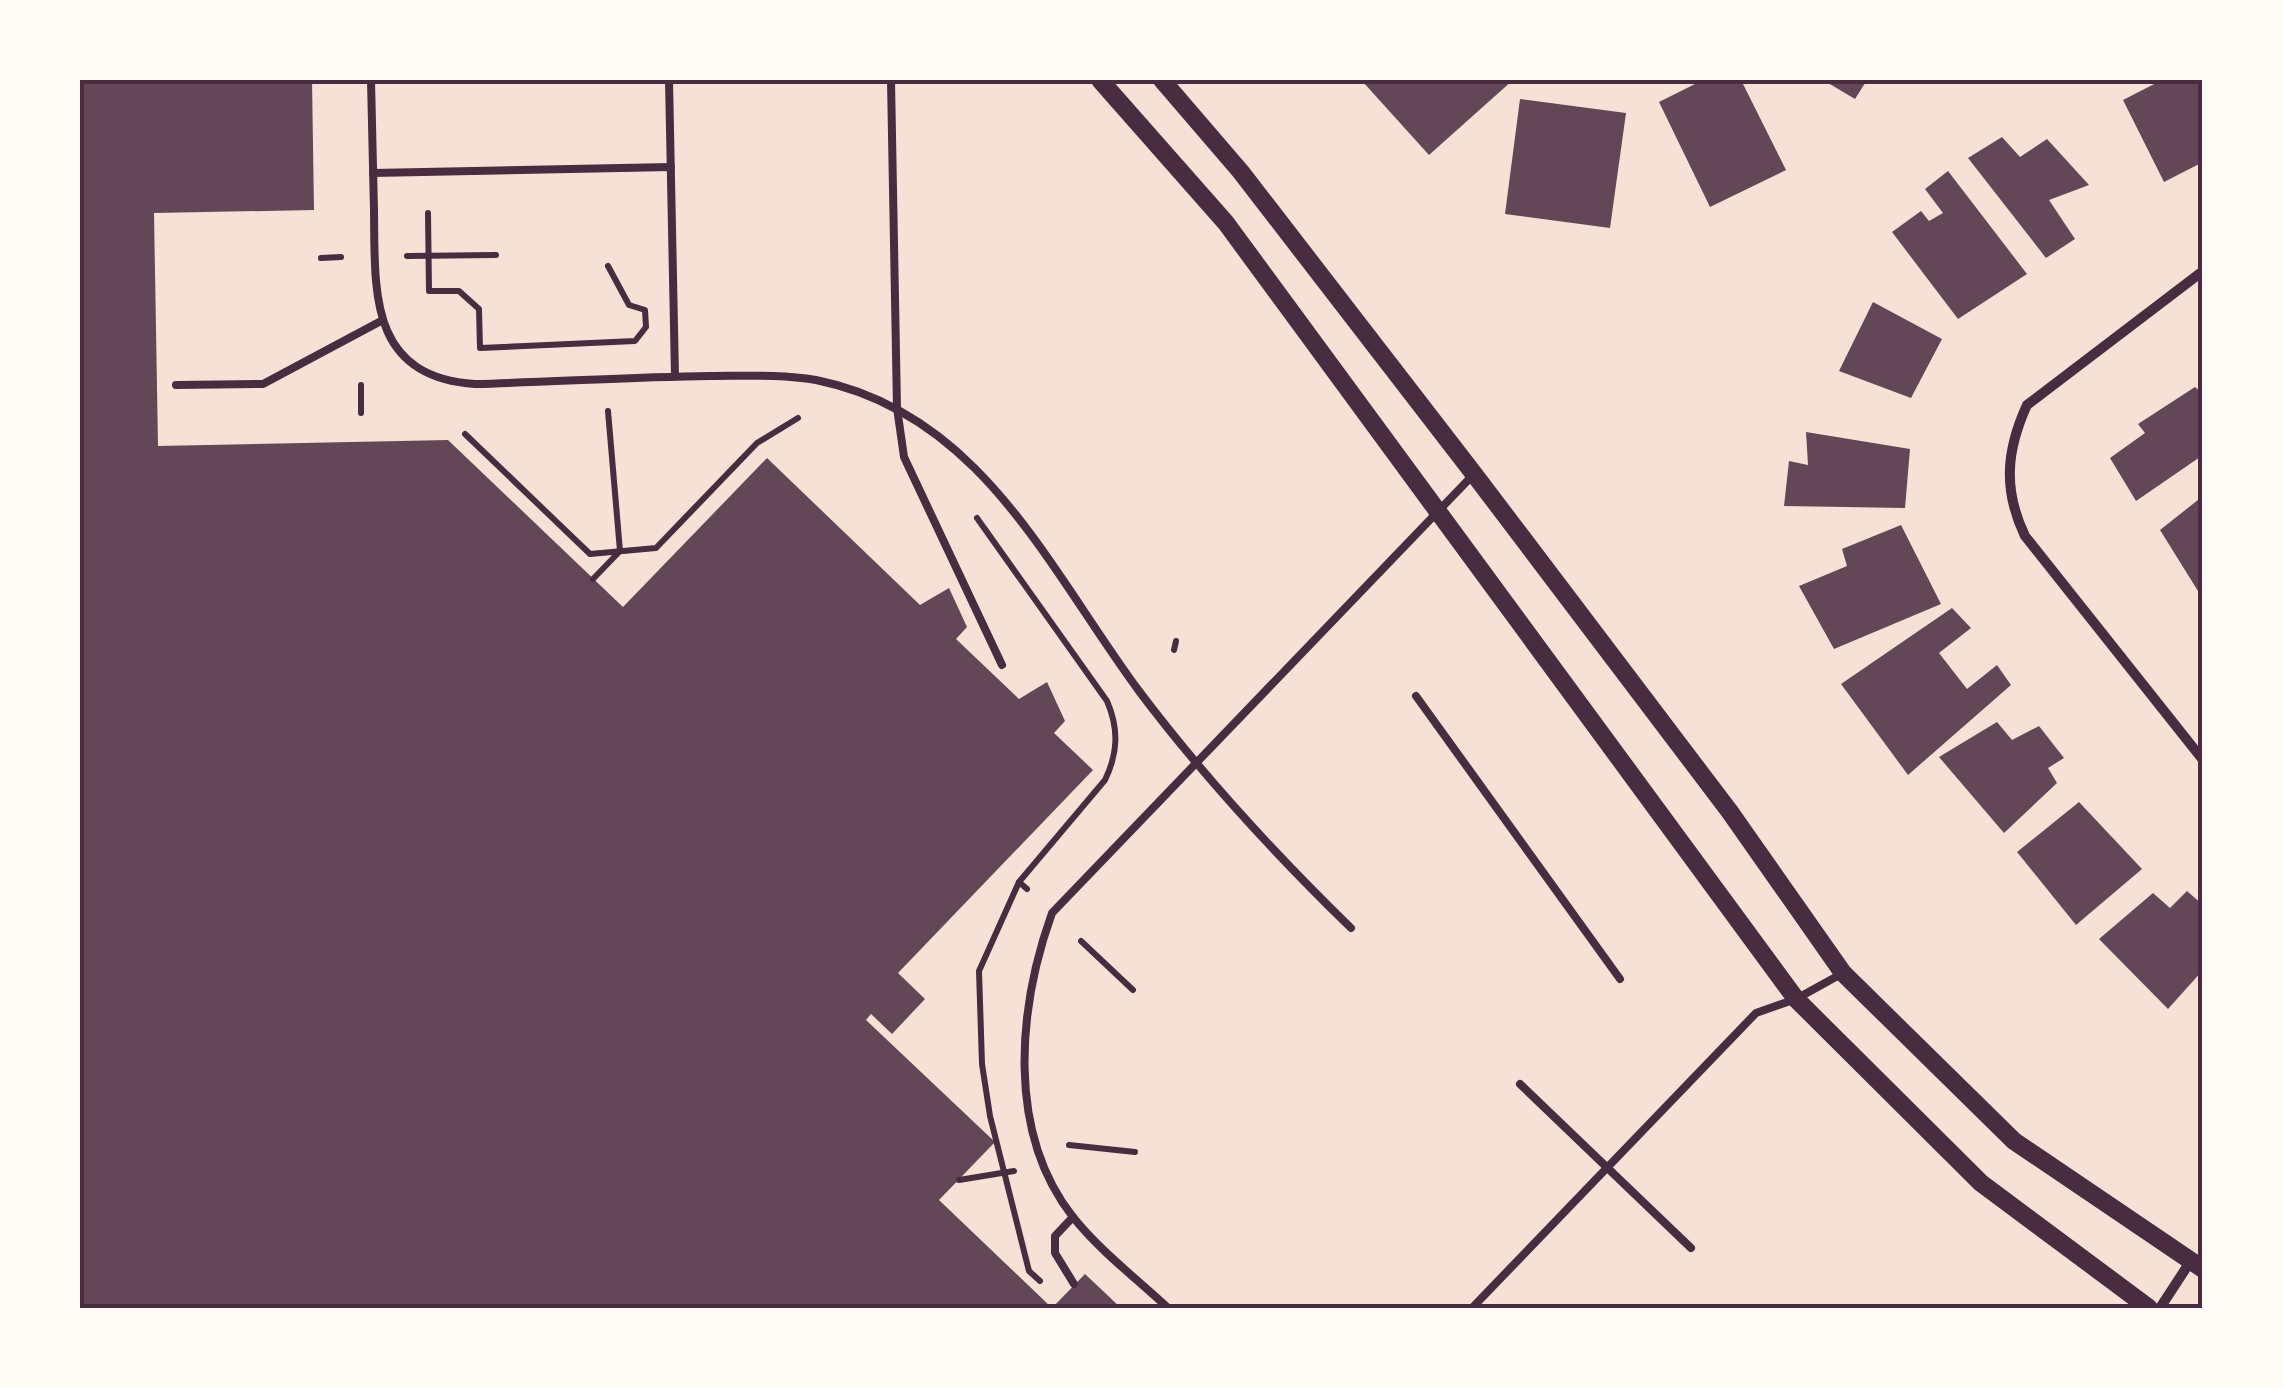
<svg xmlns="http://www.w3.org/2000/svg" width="2283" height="1388" font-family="'Noto Sans',sans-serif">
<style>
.building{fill:#644757}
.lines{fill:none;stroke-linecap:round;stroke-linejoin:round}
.path{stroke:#4a2c40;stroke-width:6}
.service{stroke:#4a2c40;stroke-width:8}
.minor{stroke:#4a2c40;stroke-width:10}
.tertiary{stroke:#4a2c40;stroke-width:18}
.neatline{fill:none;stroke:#4a2c40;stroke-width:4}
</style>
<rect width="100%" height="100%" fill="#f7e1d7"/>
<!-- building -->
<g class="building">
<path d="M 80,80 L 312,80 L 314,210 L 154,213 L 158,446 L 448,440 L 623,607 L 767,458 L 920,605 L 949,588 L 967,627 L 956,639 L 1019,699 L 1047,682 L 1065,721 L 1054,733 L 1093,770 L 898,973 L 925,999 L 892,1034 L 871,1014 L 866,1020 L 995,1142 L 939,1200 L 1052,1308 L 1085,1274 L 1121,1308 L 80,1308 Z"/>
<path d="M 1366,80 L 1513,80 L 1429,155 L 1363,82 Z"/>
<path d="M 1703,80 L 1741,80 L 1786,170 L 1710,207 L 1659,102 Z"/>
<path d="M 1823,80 L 1867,80 L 1855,99 Z"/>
<path d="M 2162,80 L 2203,80 L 2203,162 L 2164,182 L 2123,100 Z"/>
<path d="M 1520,99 L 1626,113 L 1610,228 L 1505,214 Z"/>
<path d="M 2002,137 L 2020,157 L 2047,139 L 2089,185 L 2049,200 L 2075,239 L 2046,258 L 1968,158 Z"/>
<path d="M 1948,171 L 2027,274 L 1958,319 L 1892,232 L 1921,211 L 1929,221 L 1943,213 L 1925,189 Z"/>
<path d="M 1873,302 L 1942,339 L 1911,398 L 1839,371 Z"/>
<path d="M 2195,387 L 2203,394 L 2203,455 L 2136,501 L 2110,458 L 2145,433 L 2138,424 Z"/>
<path d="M 1806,432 L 1910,449 L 1905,508 L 1784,506 L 1789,461 L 1808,465 Z"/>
<path d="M 2203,496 L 2203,599 L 2160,530 Z"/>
<path d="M 1901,525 L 1941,604 L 1834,649 L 1799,586 L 1847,566 L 1842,549 Z"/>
<path d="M 1952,608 L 1971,628 L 1939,653 L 1967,689 L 1997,665 L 2011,685 L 1908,775 L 1841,684 Z"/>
<path d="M 1997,722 L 2012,740 L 2039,726 L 2064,758 L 2048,768 L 2057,783 L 2004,833 L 1939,757 Z"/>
<path d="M 2079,802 L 2142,869 L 2076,925 L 2017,852 Z"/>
<path d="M 2187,891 L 2203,905 L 2203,970 L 2168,1009 L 2099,939 L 2153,893 L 2170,908 Z"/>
</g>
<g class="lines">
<!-- path -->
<g class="path">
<path d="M 428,213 L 429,291 L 459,291 L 479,309 L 480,348 L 635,341 L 646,327 L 645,310 L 629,305 L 608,266"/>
<path d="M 407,256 L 496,255"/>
<path d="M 321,258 L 341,257"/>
<path d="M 361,385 L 361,413"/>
<path d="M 465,434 L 590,554 L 656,548 L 757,443 L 798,418"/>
<path d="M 977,518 L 1107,701 C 1119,729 1118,753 1105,780 L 1019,882 L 979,971 L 982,1064 L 990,1116 L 1029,1271 L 1040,1281"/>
<path d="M 593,579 L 620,551 L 608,411"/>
<path d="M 1174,650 L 1176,641"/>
<path d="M 1019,882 L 1027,889"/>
<path d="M 1081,941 L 1133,990"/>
<path d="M 1069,1145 L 1135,1152"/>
<path d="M 959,1180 L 1014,1171"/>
</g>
<!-- service -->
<g class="service">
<path d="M 371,80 C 372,124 373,167 374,211 C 375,293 369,377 475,384 C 553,382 632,377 710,376 C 745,376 781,374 816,380 C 981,413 1048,568 1139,691 C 1203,776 1275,854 1351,928"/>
<path d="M 669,80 L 675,376"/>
<path d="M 891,80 L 897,408 L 904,457 L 1002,665"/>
<path d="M 373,173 L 671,167"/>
<path d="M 176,385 L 263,384 L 381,321"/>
<path d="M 1416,696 L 1620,979"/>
<path d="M 1520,1084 L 1691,1248"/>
<path d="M 1073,1217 L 1055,1236 L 1055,1253 L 1074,1284"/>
<path d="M 1168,1308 C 1137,1279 1099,1250 1073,1217 C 1006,1132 1018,1008 1052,913 L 1473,475"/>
<path d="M 1472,1308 L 1756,1013 L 1796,999 L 1843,973"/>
</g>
<!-- minor -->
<g class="minor">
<path d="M 2203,271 L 2027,405 C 2006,451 2003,490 2025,536 L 2203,760"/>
<path d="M 2160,1308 L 2190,1262"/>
</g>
<!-- tertiary -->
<g class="tertiary">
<path d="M 1100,80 L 1226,223 L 1796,999 L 1981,1183 L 2149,1308"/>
<path d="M 1162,80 L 1241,172 L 1474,474 L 1730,812 L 1843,973 L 2014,1141 L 2203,1269"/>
</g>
</g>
<!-- border -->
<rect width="2283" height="1388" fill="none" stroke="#fffaf5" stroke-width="165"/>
<rect x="82" y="82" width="2118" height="1224" class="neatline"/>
</svg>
